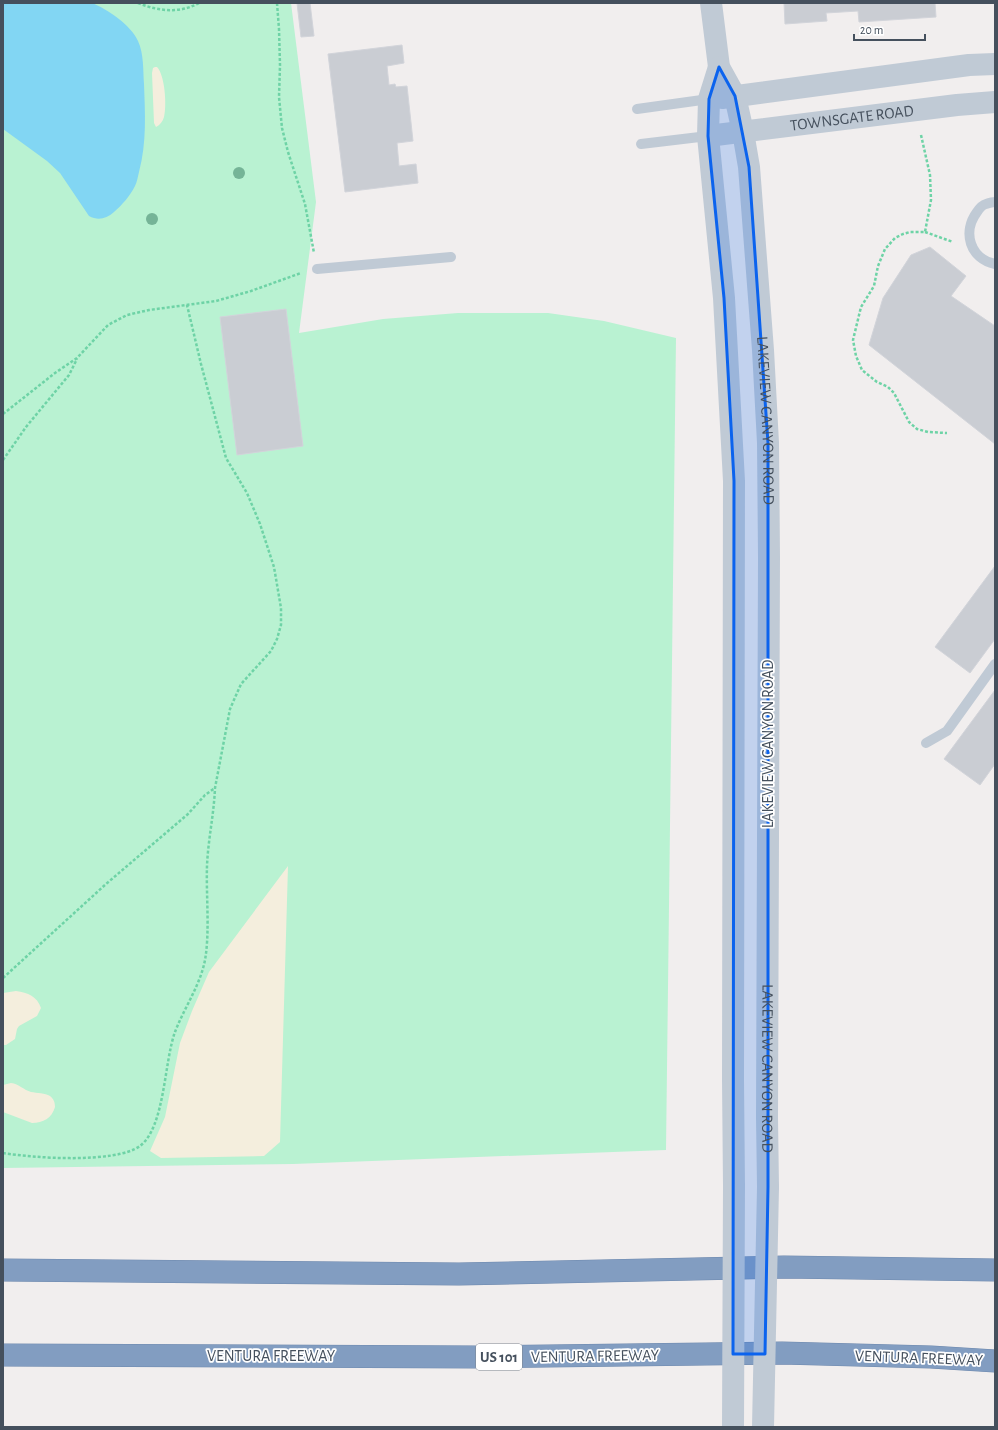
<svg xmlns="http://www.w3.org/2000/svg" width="998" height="1430" font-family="'Alegreya Sans',sans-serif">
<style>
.green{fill:#b9f2d2}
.sand{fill:#f4eedd}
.water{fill:#82d6f3}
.building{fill:#cacdd3;stroke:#d2d4da}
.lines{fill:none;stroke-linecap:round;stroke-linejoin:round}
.motorway-casing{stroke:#6d88ad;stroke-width:23}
.path{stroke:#6ed3a6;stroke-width:2.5;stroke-dasharray:3 2;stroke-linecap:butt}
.service{stroke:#c0cad5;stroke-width:10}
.tertiary{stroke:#c0cad5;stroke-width:22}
.motorway{stroke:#829dc1;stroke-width:22}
.tertiary-bridge{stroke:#c0cad5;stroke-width:22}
.tree{fill:#75b497}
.marked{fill:#0b63ee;fill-opacity:0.2;stroke:#0b63ee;stroke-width:3;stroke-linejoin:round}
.labels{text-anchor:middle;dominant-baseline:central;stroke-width:3.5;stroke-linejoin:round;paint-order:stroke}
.shield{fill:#fff;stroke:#7d848e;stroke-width:1}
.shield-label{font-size:15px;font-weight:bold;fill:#45505d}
.street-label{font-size:16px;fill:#45505d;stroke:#fff}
</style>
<rect width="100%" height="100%" fill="#f1eeee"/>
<!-- green -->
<path class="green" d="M 3,3 L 291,3 L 316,202 L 299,333 L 383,319 L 458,313 L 548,313 L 604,321 L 676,338 L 666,1150 L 293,1164 L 3,1168 Z"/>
<!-- sand -->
<g class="sand">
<path d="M 155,67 L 157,67 C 165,75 167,106 164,117 C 163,121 160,125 156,127 L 154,123 L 152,73 L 153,68 Z"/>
<path d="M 288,866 L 280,1142 L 264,1156 L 161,1158 L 150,1151 L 165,1117 L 180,1043 L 192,1011 L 209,972 Z"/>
<path d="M 16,991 C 28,993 37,996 41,1008 L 37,1016 L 19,1026 L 17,1029 L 15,1039 L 6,1045 L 3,1045 L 3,993 Z"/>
<path d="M 11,1083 C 19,1084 24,1090 31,1092 C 37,1093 45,1093 50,1096 C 54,1099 55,1103 55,1107 C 52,1118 43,1123 32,1123 L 3,1112 L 3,1085 Z"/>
</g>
<!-- water -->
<path class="water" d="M 3,3 L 92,3 C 107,9 131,25 138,41 C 144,54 143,70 144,84 C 145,113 147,142 139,172 C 138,176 137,182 135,186 C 130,196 122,205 114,212 C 106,219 98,221 89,216 L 60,173 L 47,161 L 3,129 Z"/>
<!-- building -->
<g class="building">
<path d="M 297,3 L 310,3 L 314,36 L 301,37 Z"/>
<path d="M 784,3 L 935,3 L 936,17 L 859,22 L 858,11 L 826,13 L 827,21 L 785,24 Z"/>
<path d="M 402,45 L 404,63 L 387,66 L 389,85 L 395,84 L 396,87 L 407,86 L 413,141 L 397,143 L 399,166 L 416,164 L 418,183 L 345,192 L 328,54 Z"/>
<path d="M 930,247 L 966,276 L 951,296 L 995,326 L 995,444 L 869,345 L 883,298 L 911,255 Z"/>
<path d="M 286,309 L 303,446 L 237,455 L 220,317 Z"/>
<path d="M 995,566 L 995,639 L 970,673 L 935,647 Z"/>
<path d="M 995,690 L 995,764 L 980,785 L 944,759 Z"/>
</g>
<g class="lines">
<!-- motorway casing -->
<g class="motorway-casing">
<g id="motorway">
<path d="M 3,1270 L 459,1274 L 784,1267 L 995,1270"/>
<path d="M 3,1355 L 478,1357 L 782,1353 L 931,1357 L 995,1361"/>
</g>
</g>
<!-- path -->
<g class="path">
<path d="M 138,3 C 158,11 179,14 199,3"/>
<path d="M 277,3 L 279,29 L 280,65 L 279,97 L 282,128 L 288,152 L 305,204 L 314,253"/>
<path d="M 921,135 L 930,175 L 931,200 L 925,232 L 910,232 L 903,234 L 895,238 L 885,249 L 878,266 L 874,286 L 861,307 L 853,340 L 856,356 L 862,370 L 877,382 L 888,387 L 894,393 L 909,422 L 917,429 L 928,432 L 947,433"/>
<path d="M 925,232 L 953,242"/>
<path d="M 3,414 L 55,373 L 77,358 L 108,325 L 127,315 L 149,310 L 216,301 L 251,291 L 301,273"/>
<path d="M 3,460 L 26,427 L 69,375 L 77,359"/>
<path d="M 3,978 L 106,884 L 188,814 L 205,795 L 215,788"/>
<path d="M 3,1153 C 33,1158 115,1164 140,1146 C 165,1127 164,1062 175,1032 C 184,1008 200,986 205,960 C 210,932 206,895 207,866 C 208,840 214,814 215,788 L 230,709 L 241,684 L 271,651 L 277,639 L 281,625 L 281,608 L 274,567 L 260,524 L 247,493 L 226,458 L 201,364 L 187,305"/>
</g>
<!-- service -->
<g class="service">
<path d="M 637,109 L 709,99"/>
<path d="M 641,144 L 708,136"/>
<path d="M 995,202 C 992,202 989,203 986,204 C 982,205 979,209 977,212 C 962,232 970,259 995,264"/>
<path d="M 317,269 L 451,257"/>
<path d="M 926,743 L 947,731 L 995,664"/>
</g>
<!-- tertiary -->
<g class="tertiary">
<path id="s1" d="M 711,3 L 719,67 L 735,96 L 743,132 L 749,167 L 763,350 L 768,443 L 769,557 L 767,1118 L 768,1187"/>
<path d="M 719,67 L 709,99 L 708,136 L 724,298 L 734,481 L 733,1080 L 734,1186"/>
<path d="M 722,98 L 969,65 L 995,64"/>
<path id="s2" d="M 708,136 L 957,105 L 995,102"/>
</g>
<!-- motorway -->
<use href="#motorway" class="motorway"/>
<!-- tertiary-bridge -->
<g class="tertiary-bridge">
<path d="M 733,1427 L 734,1186"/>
<path d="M 763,1427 L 768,1187"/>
</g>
</g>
<!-- trees -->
<g class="tree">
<circle cx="239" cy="173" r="6"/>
<circle cx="152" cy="219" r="6"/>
</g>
<!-- marked area -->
<path class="marked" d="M 719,67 L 735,96 L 749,167 L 768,443 L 768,1187 L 765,1354 L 733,1354 L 734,481 L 724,298 L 708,136 L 709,99 Z"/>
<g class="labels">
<!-- shield labels -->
<rect class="shield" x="476" y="1344" width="46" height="26" rx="3"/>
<g class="shield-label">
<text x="499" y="1357">US 101</text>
</g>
<!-- street labels -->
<g class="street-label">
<text stroke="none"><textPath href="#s2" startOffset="145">TOWNSGATE ROAD</textPath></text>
<text stroke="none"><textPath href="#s1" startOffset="424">LAKEVIEW CANYON ROAD</textPath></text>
<text transform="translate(768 744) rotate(-90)">LAKEVIEW CANYON ROAD</text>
<text stroke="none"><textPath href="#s1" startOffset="1072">LAKEVIEW CANYON ROAD</textPath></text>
<text x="271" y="1356">VENTURA FREEWAY</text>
<text transform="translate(595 1356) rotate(-1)">VENTURA FREEWAY</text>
<text transform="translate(919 1358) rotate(2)">VENTURA FREEWAY</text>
</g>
</g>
<!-- border -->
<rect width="998" height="1430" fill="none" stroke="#45505d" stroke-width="8"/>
<!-- scale -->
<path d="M854 34v6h71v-6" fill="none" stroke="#45505d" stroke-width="2"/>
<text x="860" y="34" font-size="12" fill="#45505d" stroke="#ffffff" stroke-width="3" paint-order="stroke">20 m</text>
</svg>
